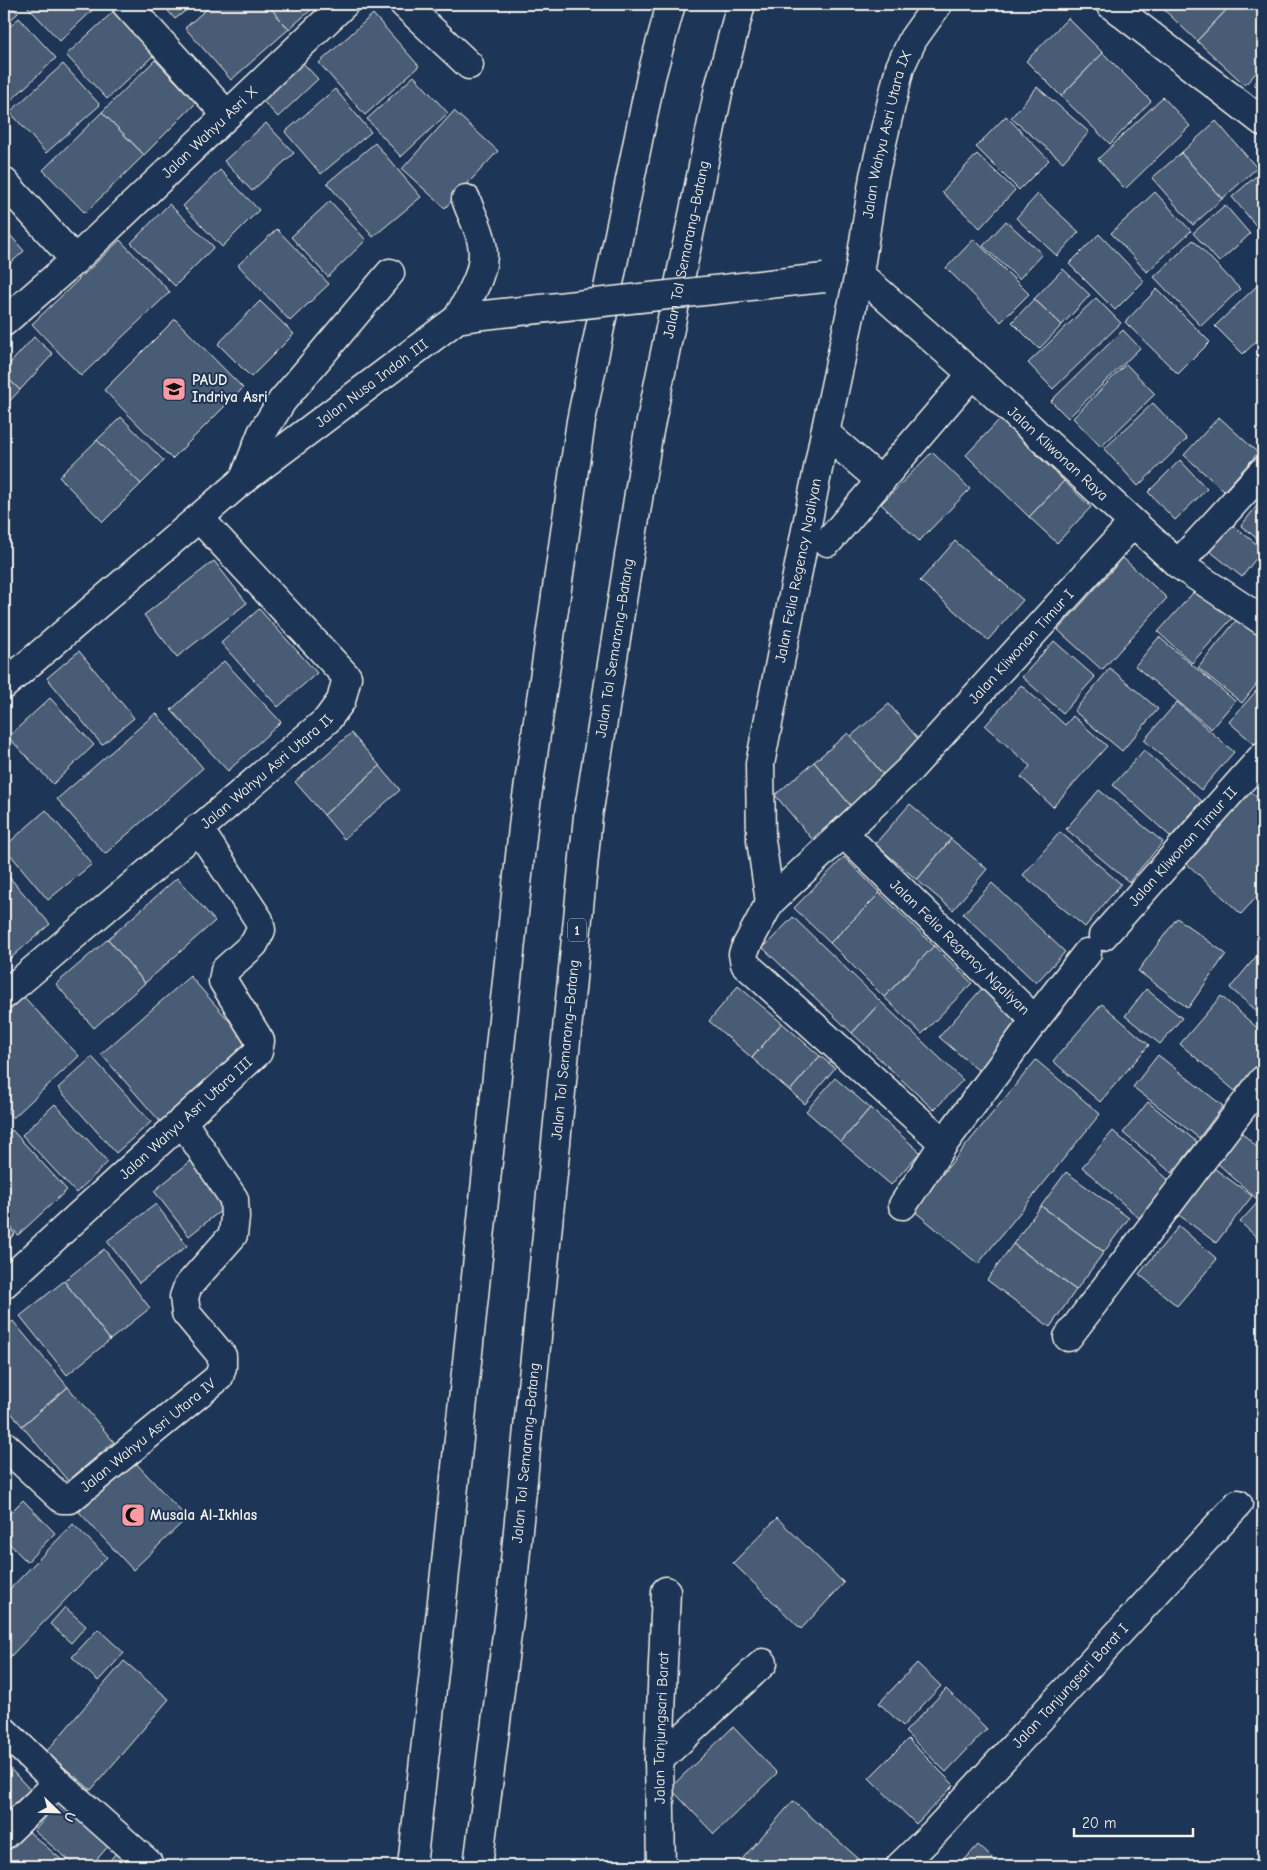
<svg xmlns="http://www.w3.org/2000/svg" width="1267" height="1870" font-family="'Comic Neue',sans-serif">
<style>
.building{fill:#485b74;stroke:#f4f1e8}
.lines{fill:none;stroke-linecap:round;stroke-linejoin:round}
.street-casing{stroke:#f4f1e8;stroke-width:31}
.highway-casing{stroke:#f4f1e8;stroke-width:31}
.street{stroke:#1d3557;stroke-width:28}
.highway{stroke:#1d3557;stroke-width:28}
.street-bridge-casing{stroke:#f4f1e8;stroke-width:31;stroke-linecap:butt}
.street-bridge{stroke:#1d3557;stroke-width:28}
.labels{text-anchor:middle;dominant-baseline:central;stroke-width:4;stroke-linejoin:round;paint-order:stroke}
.shield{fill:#1d3557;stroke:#b4b9bc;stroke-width:1}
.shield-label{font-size:14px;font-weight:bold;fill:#f4f1e8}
.street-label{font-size:15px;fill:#f4f1e8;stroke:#1d3557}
.poi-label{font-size:15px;font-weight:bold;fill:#f4f1e8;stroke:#1d3557;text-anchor:start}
</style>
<rect width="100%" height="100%" fill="#1d3557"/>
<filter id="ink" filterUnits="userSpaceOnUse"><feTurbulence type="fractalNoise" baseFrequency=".02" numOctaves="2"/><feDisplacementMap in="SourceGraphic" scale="10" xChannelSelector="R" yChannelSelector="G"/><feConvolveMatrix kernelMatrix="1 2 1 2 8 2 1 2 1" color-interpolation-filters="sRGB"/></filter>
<g filter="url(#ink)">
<!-- building -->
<g class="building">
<path d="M 4,4 L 10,4 L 18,13 L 4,26 Z"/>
<path d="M 25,4 L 99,4 L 60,41 Z"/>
<path d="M 162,4 L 194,4 L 175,19 Z"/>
<path d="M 212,4 L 267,4 L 289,29 L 231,80 L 185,28 Z"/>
<path d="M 267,4 L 318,4 L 289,29 Z"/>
<path d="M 1162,4 L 1232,4 L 1197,41 L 1160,6 Z"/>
<path d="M 1232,4 L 1263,4 L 1263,65 L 1245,85 L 1197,41 Z"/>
<path d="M 115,10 L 155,54 L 107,99 L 66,55 Z"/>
<path d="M 373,14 L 419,66 L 365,115 L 319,63 Z"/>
<path d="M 19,18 L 56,58 L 4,107 L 4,32 Z"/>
<path d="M 1068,18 L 1103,53 L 1061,96 L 1026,61 Z"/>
<path d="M 1103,53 L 1151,101 L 1110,144 L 1061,96 Z"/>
<path d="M 155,60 L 196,103 L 144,155 L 102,112 Z"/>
<path d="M 302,62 L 318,79 L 278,117 L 262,100 Z"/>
<path d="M 63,64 L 100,105 L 46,153 L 10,112 Z"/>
<path d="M 1263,74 L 1263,93 L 1254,84 Z"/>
<path d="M 414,76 L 448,113 L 401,157 L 367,119 Z"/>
<path d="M 1037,87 L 1089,132 L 1063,162 L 1011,118 Z"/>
<path d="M 335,89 L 371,132 L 321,174 L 285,132 Z"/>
<path d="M 1163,97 L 1190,126 L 1125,189 L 1098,159 Z"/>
<path d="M 454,111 L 498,151 L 445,208 L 402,169 Z"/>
<path d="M 102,112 L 144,155 L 85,213 L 43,170 Z"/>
<path d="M 1006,116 L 1049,160 L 1019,190 L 976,147 Z"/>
<path d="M 1216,121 L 1257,168 L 1222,199 L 1181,153 Z"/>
<path d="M 266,123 L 294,153 L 252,191 L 224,161 Z"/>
<path d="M 375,143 L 421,197 L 373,237 L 327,183 Z"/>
<path d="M 1181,153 L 1222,199 L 1193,225 L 1152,178 Z"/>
<path d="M 977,154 L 1015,190 L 980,228 L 942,192 Z"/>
<path d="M 220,170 L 259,210 L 222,247 L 183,206 Z"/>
<path d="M 1263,170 L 1263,234 L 1232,197 Z"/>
<path d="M 1155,192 L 1191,231 L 1147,272 L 1111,233 Z"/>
<path d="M 1038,194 L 1079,232 L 1057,256 L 1016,218 Z"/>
<path d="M 330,201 L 366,240 L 328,277 L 291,237 Z"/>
<path d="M 169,204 L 214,247 L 175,286 L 131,243 Z"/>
<path d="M 1225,205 L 1250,234 L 1219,262 L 1193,233 Z"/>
<path d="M 1006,221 L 1042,254 L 1019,279 L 983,246 Z"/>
<path d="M 4,228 L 24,251 L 4,269 Z"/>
<path d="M 277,229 L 329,284 L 290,321 L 238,265 Z"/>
<path d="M 1099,234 L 1144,281 L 1115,310 L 1069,264 Z"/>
<path d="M 974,239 L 1029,294 L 1001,322 L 946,268 Z"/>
<path d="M 120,240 L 170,292 L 81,376 L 32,324 Z"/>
<path d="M 1193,240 L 1240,289 L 1201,326 L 1154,277 Z"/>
<path d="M 1063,269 L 1090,295 L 1062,325 L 1034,299 Z"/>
<path d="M 1262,281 L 1263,282 L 1263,335 L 1243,354 L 1215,326 Z"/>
<path d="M 1157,289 L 1210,342 L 1178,374 L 1125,322 Z"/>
<path d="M 1096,298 L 1121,323 L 1053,389 L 1028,363 Z"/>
<path d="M 1034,299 L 1062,325 L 1039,349 L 1012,322 Z"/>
<path d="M 260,301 L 294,334 L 251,377 L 218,344 Z"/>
<path d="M 175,319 L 243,388 L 172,459 L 104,390 Z"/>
<path d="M 1123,330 L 1140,348 L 1068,418 L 1051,401 Z"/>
<path d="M 34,337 L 53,354 L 20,390 L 4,375 L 4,370 Z"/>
<path d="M 1126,364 L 1155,394 L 1101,447 L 1073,418 Z"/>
<path d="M 4,375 L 20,390 L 4,407 Z"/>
<path d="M 1153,403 L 1187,439 L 1138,486 L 1104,449 Z"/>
<path d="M 121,417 L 164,461 L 141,484 L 97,440 Z"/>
<path d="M 1219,417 L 1258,453 L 1224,491 L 1184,455 Z"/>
<path d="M 1000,419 L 1064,481 L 1029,517 L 966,455 Z"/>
<path d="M 97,440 L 141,484 L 103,522 L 59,477 Z"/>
<path d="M 932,452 L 970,489 L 919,541 L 881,504 Z"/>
<path d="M 1180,460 L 1207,489 L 1175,520 L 1148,492 Z"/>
<path d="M 1064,481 L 1091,507 L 1057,543 L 1029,517 Z"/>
<path d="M 1263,498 L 1263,543 L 1241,526 Z"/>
<path d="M 1227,521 L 1263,549 L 1242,577 L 1206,548 Z"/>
<path d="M 955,541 L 1023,600 L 988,640 L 920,581 Z"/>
<path d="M 1123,558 L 1167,598 L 1102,670 L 1058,630 Z"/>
<path d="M 214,561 L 247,603 L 177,657 L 144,615 Z"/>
<path d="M 1201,584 L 1235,615 L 1192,663 L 1158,632 Z"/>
<path d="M 259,609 L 317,673 L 278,707 L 221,643 Z"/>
<path d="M 1242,613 L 1263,631 L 1263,676 L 1242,703 L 1198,668 Z"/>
<path d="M 1159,637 L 1235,701 L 1211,729 L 1135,666 Z"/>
<path d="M 1054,641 L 1095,677 L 1063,713 L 1022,677 Z"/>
<path d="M 79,651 L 134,718 L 102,745 L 47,678 Z"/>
<path d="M 224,661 L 281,722 L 228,771 L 171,710 Z"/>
<path d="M 1110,668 L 1158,709 L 1122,751 L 1074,711 Z"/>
<path d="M 1263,683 L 1263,747 L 1261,750 L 1229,722 Z"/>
<path d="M 1021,685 L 1065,725 L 1073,716 L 1107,746 L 1053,807 L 1021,777 L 1030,766 L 985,726 Z"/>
<path d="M 50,698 L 94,745 L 53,784 L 8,737 Z"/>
<path d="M 1177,702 L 1234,752 L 1201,790 L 1144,740 Z"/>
<path d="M 889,704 L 923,745 L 885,777 L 851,736 Z"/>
<path d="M 156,713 L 203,768 L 105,854 L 57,799 Z"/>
<path d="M 351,733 L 380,766 L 324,815 L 295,782 Z"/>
<path d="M 848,733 L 885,777 L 851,806 L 814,762 Z"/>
<path d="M 1144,750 L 1202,801 L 1171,837 L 1113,785 Z"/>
<path d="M 814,762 L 851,806 L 812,839 L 775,795 Z"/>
<path d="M 380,766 L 400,790 L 344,839 L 324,815 Z"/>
<path d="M 1099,790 L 1163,842 L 1129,882 L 1066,829 Z"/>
<path d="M 1249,790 L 1263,803 L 1263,890 L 1241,914 L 1184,861 Z"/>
<path d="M 910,804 L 951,839 L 917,880 L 875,844 Z"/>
<path d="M 46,810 L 92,864 L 48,900 L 4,847 Z"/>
<path d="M 1060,832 L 1121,884 L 1085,927 L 1023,875 Z"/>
<path d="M 951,839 L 987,869 L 953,910 L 917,880 Z"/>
<path d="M 844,857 L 880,893 L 830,943 L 794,908 Z"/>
<path d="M 4,871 L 50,924 L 4,964 Z"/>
<path d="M 177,878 L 215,921 L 145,983 L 108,939 Z"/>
<path d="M 992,883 L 1065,952 L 1036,983 L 963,914 Z"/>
<path d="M 880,893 L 934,946 L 884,997 L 830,943 Z"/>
<path d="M 793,917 L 881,1002 L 852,1033 L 763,948 Z"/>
<path d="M 1177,918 L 1226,954 L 1188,1008 L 1138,971 Z"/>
<path d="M 108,939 L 145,983 L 94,1028 L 56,984 Z"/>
<path d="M 934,946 L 972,983 L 922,1034 L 884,997 Z"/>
<path d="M 1259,953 L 1263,957 L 1263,1016 L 1230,988 Z"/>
<path d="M 190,976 L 252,1047 L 164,1126 L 101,1054 Z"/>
<path d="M 985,985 L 1024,1019 L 979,1071 L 939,1037 Z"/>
<path d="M 738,986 L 782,1023 L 752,1058 L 709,1021 Z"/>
<path d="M 1146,989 L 1182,1018 L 1160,1044 L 1125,1016 Z"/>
<path d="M 1221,996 L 1263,1033 L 1263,1058 L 1235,1091 L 1180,1044 Z"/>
<path d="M 24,997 L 79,1056 L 13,1118 L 4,1108 L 4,1016 Z"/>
<path d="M 881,1002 L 963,1080 L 934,1110 L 852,1033 Z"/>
<path d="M 1102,1004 L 1149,1045 L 1100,1102 L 1053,1061 Z"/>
<path d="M 782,1023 L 820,1056 L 790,1091 L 752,1058 Z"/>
<path d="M 1158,1055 L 1223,1106 L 1199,1138 L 1133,1087 Z"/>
<path d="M 820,1056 L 835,1068 L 805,1104 L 790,1091 Z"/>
<path d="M 92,1057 L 151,1122 L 116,1153 L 58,1088 Z"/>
<path d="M 1036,1060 L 1100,1114 L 978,1264 L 913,1210 Z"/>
<path d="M 835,1078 L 870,1108 L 841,1142 L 806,1111 Z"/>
<path d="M 1148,1102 L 1197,1142 L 1172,1173 L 1123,1133 Z"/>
<path d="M 55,1104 L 108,1162 L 76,1193 L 22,1135 Z"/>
<path d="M 870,1108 L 920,1152 L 891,1185 L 841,1142 Z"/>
<path d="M 12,1130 L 67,1190 L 18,1235 L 4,1219 L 4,1137 Z"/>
<path d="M 1113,1131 L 1171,1182 L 1139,1218 L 1082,1167 Z"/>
<path d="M 1241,1132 L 1263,1153 L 1263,1243 L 1240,1222 L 1259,1201 L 1215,1161 Z"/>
<path d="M 192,1160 L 228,1205 L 189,1236 L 154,1191 Z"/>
<path d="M 1211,1166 L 1252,1196 L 1216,1243 L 1175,1212 Z"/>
<path d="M 1066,1172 L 1129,1218 L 1104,1252 L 1041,1206 Z"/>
<path d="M 156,1204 L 187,1246 L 139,1283 L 107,1241 Z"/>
<path d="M 1041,1206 L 1104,1252 L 1076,1290 L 1013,1244 Z"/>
<path d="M 4,1222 L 15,1234 L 4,1244 Z"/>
<path d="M 1179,1226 L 1217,1259 L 1177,1306 L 1139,1274 Z"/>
<path d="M 1013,1244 L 1076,1290 L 1050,1327 L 987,1280 Z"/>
<path d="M 104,1249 L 150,1308 L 110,1340 L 64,1281 Z"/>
<path d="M 64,1281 L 110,1340 L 67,1375 L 20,1316 Z"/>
<path d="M 13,1321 L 68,1387 L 22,1426 L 4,1404 L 4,1329 Z"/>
<path d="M 68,1387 L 114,1442 L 68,1481 L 22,1426 Z"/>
<path d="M 133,1460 L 187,1518 L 133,1570 L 79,1512 Z"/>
<path d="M 23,1500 L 55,1533 L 27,1562 L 4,1538 L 4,1519 Z"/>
<path d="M 777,1518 L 844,1583 L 801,1629 L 733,1563 Z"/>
<path d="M 73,1524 L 107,1557 L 4,1663 L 4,1595 Z"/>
<path d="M 65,1607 L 86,1626 L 71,1643 L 50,1624 Z"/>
<path d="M 98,1629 L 124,1653 L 98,1681 L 72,1657 Z"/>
<path d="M 124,1661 L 169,1699 L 91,1790 L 46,1752 Z"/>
<path d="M 917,1663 L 941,1686 L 903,1726 L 879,1703 Z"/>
<path d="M 946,1689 L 987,1729 L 946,1772 L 905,1732 Z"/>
<path d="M 733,1727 L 777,1773 L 714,1834 L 670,1788 Z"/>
<path d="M 908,1739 L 954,1785 L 916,1824 L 869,1778 Z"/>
<path d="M 4,1762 L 35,1795 L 4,1825 Z"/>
<path d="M 60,1800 L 111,1843 L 91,1866 L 76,1866 L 34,1831 Z"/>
<path d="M 793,1801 L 867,1866 L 736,1866 Z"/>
<path d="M 22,1826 L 69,1866 L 15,1866 L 4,1857 L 4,1847 Z"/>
<path d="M 978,1845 L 1001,1866 L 959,1866 Z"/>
<path d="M 122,1846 L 147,1866 L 105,1866 Z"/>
</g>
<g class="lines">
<!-- street casing -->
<g class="street-casing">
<g id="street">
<path d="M 126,4 L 227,115"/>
<path d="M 404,4 L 469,65"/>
<path d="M 1110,4 L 1263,122"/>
<path d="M 4,182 L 75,260"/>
<path id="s1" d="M 859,274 L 972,374 L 1178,564 L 1263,621"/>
<path d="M 457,319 C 471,294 489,268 481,239 C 478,225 470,212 466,199"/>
<path id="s2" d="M 4,322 L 75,260 L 344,4"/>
<path d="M 825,433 L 881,481"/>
<path d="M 244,479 L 262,433 L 282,401 L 390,273"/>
<path d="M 828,542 L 972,374"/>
<path d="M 1178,564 L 1263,471"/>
<path id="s3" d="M 4,685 L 244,479 L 457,319 L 484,315"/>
<path id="s4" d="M 843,833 L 909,770 L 1133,523"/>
<path id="s5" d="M 770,902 L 761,840 L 760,764 L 825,433 L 859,274 L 874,176 L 900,67 L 913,39 L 938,4"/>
<path id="s6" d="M 1103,936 L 1263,756"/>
<path id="s7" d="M 4,995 L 327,720 L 341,701 L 347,677 L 199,518"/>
<path d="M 1035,1020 L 1087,953"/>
<path d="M 903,1205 L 944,1143 L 1035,1020 L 843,833 L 770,902 L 746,947 L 743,954 L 745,964 L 944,1143"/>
<path id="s8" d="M 4,1284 L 258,1052 L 260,1041 L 223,981 L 225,970 L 254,944 L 261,930 L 259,920 L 198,828"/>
<path d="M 1068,1337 L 1263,1080"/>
<path id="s9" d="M 4,1445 L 62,1499 L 70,1499 L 219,1377 L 222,1367 L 222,1356 L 186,1313 L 184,1297 L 188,1286 L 233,1235 L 235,1217 L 234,1199 L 182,1121"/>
<path d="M 4,1731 L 58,1783 L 148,1863 L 149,1866"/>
<path d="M 659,1760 L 763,1663"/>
<path d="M 4,1835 L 58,1783"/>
<path id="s10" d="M 661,1866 L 659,1760 L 666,1591"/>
<path id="s11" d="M 900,1866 L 934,1833 L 1238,1504"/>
</g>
</g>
<!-- highway casing -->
<g class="highway-casing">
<g id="highway">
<path d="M 412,1866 L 442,1601 L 524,818 L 581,421 L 651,77 L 671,4"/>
<path id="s12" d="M 478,1866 L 511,1602 L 588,816 L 648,436 L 719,88 L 741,4"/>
</g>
</g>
<!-- street -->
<use href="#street" class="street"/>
<!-- highway -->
<use href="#highway" class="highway"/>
<!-- street-bridge casing -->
<g class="street-bridge-casing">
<path id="street-bridge" d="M 484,315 L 824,278"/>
</g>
<!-- street-bridge -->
<use href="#street-bridge" class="street-bridge"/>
</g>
</g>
<!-- icons -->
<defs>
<g id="school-square" transform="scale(1.25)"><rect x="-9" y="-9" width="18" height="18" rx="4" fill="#ff9aa2" stroke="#1d3557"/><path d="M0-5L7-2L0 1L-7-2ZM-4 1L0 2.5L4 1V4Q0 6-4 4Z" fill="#111"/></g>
<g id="mosque-square" transform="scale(1.25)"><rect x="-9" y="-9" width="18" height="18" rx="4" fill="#ff9aa2" stroke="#1d3557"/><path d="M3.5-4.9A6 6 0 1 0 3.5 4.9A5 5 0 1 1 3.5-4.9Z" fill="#111"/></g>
</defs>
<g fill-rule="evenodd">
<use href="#school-square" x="174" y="389"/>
<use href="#mosque-square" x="133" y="1515"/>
</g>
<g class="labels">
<!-- shield labels -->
<rect class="shield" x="568" y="918.5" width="18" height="23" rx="4"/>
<g class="shield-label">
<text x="577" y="930">1</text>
</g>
<!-- street labels -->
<g class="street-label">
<text stroke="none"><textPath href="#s2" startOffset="280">Jalan Wahyu Asri X</textPath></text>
<text stroke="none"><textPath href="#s5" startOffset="781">Jalan Wahyu Asri Utara IX</textPath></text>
<text stroke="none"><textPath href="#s12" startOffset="1631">Jalan Tol Semarang–Batang</textPath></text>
<text stroke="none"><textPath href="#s3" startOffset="476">Jalan Nusa Indah III</textPath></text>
<text stroke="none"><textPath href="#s1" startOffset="268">Jalan Kliwonan Raya</textPath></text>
<text stroke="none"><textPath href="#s5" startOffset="336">Jalan Felia Regency Ngaliyan</textPath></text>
<text stroke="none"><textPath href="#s4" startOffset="258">Jalan Kliwonan Timur I</textPath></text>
<text stroke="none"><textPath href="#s12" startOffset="1226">Jalan Tol Semarang–Batang</textPath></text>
<text stroke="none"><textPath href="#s7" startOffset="345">Jalan Wahyu Asri Utara II</textPath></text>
<text stroke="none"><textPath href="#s6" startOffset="120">Jalan Kliwonan Timur II</textPath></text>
<text transform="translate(960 947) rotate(44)">Jalan Felia Regency Ngaliyan</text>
<text stroke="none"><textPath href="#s12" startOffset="821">Jalan Tol Semarang–Batang</textPath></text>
<text stroke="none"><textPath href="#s8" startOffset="246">Jalan Wahyu Asri Utara III</textPath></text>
<text stroke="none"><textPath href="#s9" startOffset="188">Jalan Wahyu Asri Utara IV</textPath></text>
<text stroke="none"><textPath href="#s12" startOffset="416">Jalan Tol Semarang–Batang</textPath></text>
<text stroke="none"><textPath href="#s11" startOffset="248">Jalan Tanjungsari Barat I</textPath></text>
<text stroke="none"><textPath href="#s10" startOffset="138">Jalan Tanjungsari Barat</textPath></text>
</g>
<!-- poi labels -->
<g class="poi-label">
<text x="192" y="380">PAUD<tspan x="192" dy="17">Indriya Asri</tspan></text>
<text x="150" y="1515">Musala Al-Ikhlas</text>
</g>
</g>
<!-- margin -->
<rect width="1267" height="1870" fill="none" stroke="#1d3557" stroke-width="20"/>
<rect x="10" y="10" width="1247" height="1850" fill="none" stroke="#f4f1e8" stroke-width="2" filter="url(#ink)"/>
<!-- north arrow -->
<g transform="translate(58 1812) rotate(113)" stroke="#1d3557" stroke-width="4" paint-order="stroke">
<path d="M0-4L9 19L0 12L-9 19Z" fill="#f4f1e8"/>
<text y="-8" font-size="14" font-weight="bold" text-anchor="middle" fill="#f4f1e8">U</text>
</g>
<!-- scale -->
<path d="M1074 1828v8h119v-8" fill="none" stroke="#f4f1e8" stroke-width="2.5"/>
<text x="1082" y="1828" font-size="15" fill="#f4f1e8" stroke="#1d3557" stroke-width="4" paint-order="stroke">20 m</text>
</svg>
